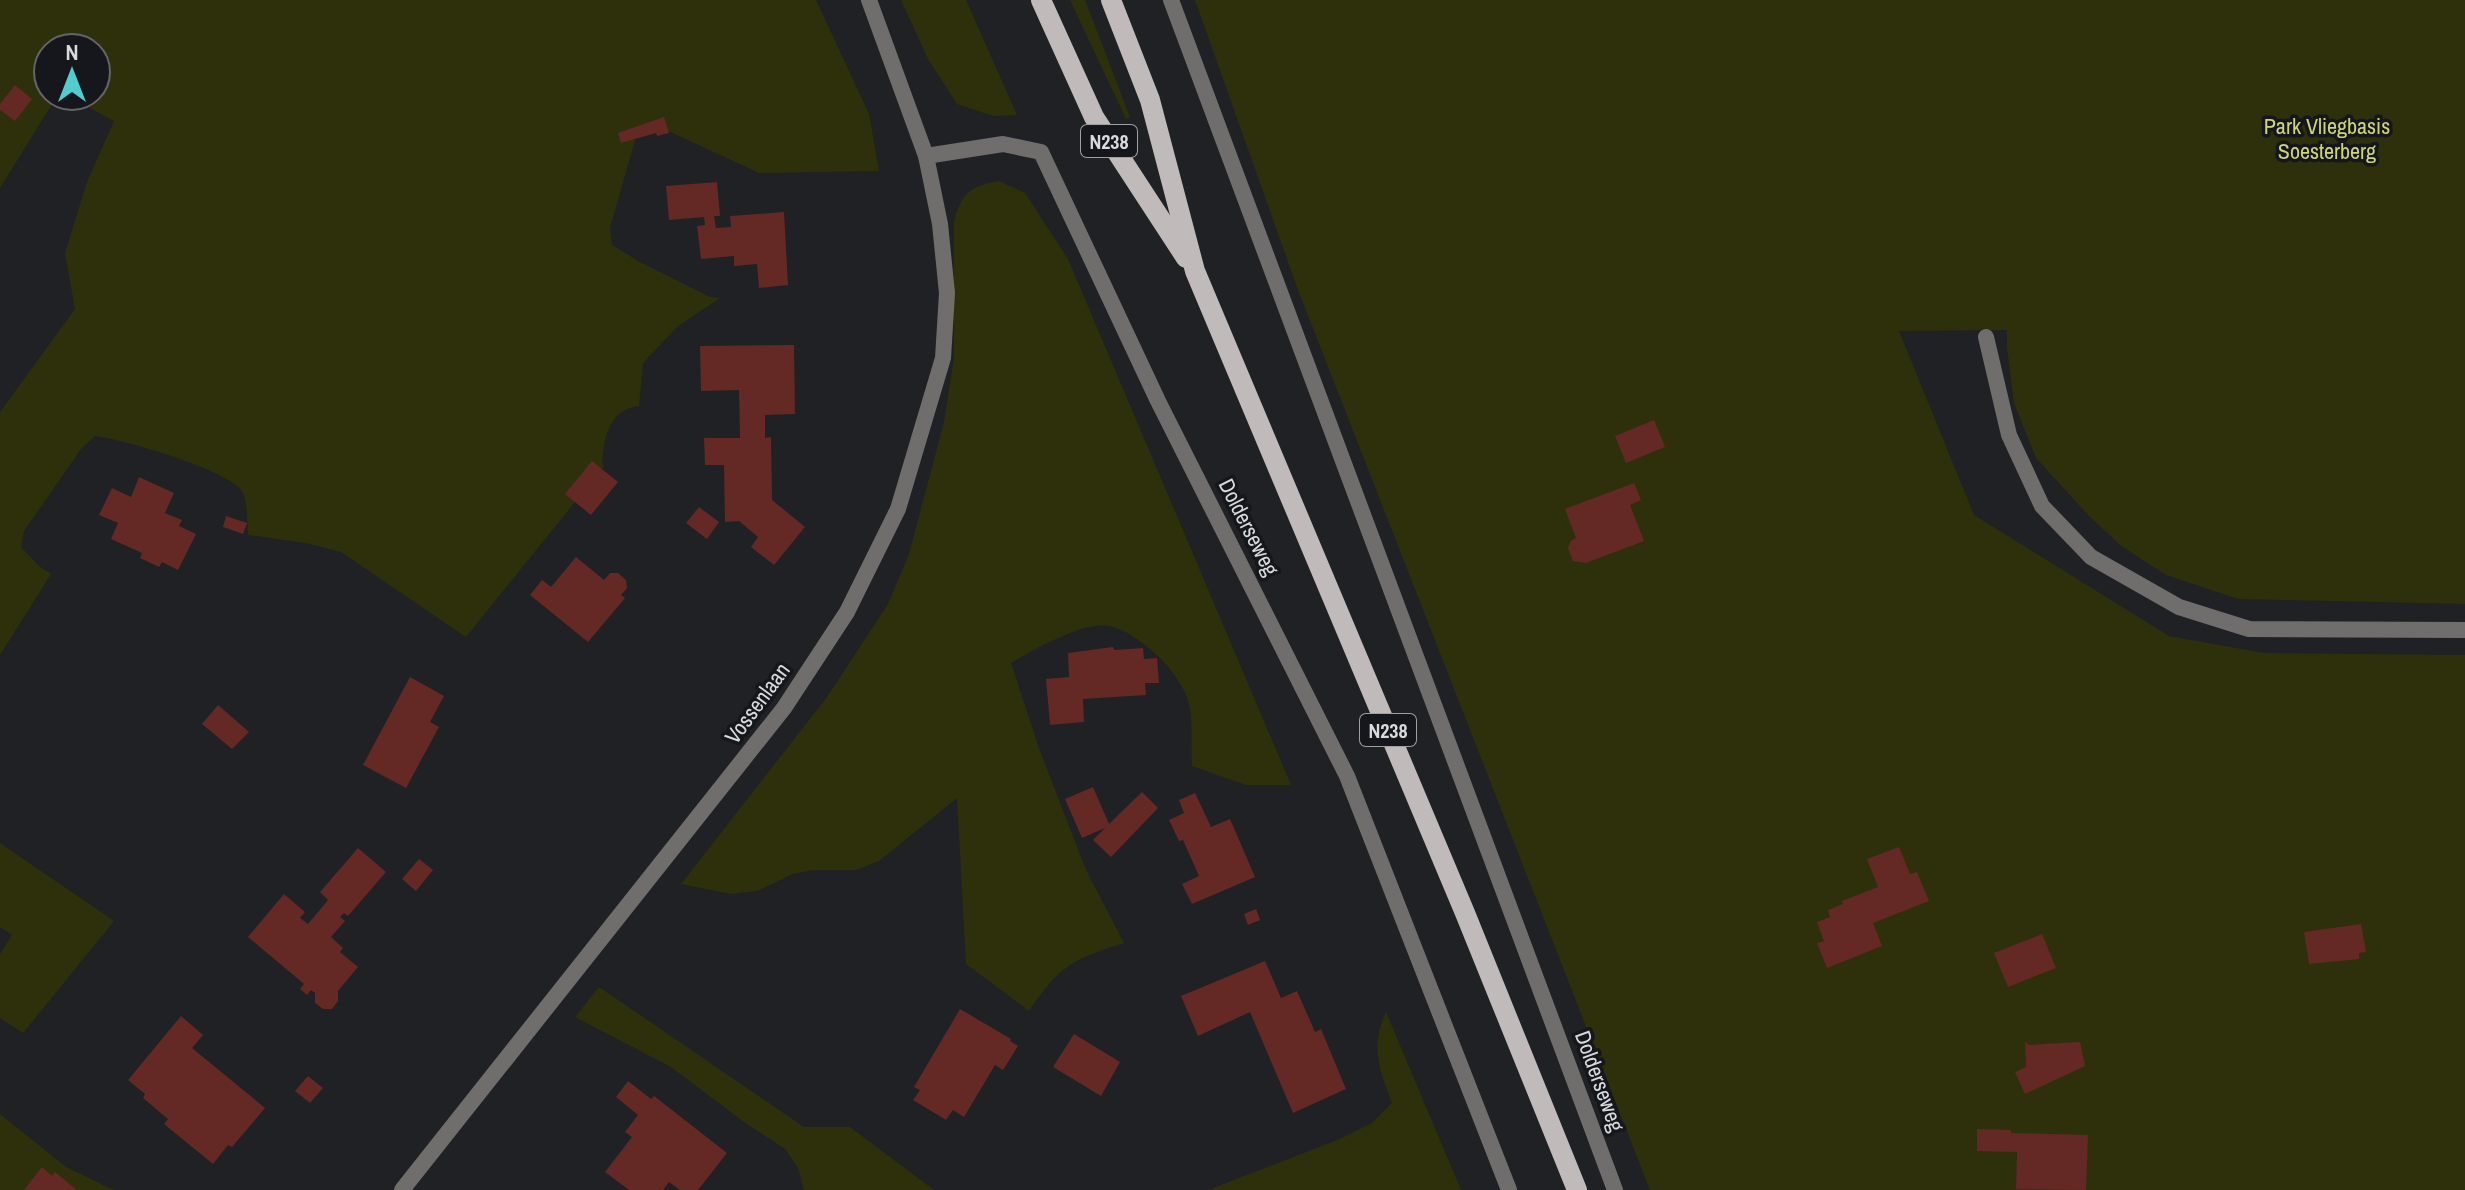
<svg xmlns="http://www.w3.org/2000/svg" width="2465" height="1190" font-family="'Archivo Narrow',sans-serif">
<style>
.green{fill:#2e300b}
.building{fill:#642825}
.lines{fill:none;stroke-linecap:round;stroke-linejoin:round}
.lane{stroke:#706d6d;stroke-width:16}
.street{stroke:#706d6d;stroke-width:16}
.primary{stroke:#c1baba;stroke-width:20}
.labels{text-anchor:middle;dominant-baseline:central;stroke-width:7;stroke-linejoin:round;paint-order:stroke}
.shield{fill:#16171c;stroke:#9ea0a3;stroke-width:2}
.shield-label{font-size:20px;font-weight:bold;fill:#d9dadd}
.park-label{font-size:22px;fill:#ced679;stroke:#16171c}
.street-label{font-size:22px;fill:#d9dadd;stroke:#16171c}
</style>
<rect width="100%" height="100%" fill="#1f2125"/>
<!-- green -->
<g class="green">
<path d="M 0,0 L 816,0 L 869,114 L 879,171 L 759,173 L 664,129 L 636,137 L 610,228 L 612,245 L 640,262 L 710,297 L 720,298 L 677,327 L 643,363 L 639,406 C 609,409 604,438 602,463 L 604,466 L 466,637 L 341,552 L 306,543 L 248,535 C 247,522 248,502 242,491 C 228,470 122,439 95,436 L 81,449 L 24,531 L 21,547 L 39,566 L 51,574 L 0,655 L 0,412 L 75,309 L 65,253 L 87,182 L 114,121 L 68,96 L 96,96 L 96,48 L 48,48 L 48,96 L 57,96 L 0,188 Z"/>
<path d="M 901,0 L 966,0 L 1017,115 L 993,116 L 957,104 L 928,59 Z"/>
<path d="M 1070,0 L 1085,0 L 1130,117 L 1126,119 Z"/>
<path d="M 1195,0 L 2465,0 L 2465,604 L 2238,599 L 2166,575 L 2120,545 L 2089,516 L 2036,458 L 2014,403 L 2007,348 L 2007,330 L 1899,331 L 1974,515 L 2169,636 L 2264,653 L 2465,655 L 2465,1190 L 1650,1190 L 1298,290 Z"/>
<path d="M 999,181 L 1025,193 L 1068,259 L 1291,785 L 1246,785 L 1192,766 C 1191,749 1193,719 1189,704 C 1185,688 1172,670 1160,658 C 1147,646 1126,628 1108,626 C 1081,622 1034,650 1011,663 L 1040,751 L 1086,870 L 1124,943 C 1071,960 1061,965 1029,1011 L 966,964 L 957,798 L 879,861 L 856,870 L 812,870 L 793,874 L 757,891 L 731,894 L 681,884 L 827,697 L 888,604 L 909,554 L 944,422 L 954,358 L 954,221 C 962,193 970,186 999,181 Z"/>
<path d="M 0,843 L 114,921 L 23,1033 L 0,1018 L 0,954 L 12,935 L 0,927 Z"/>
<path d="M 599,987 L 804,1127 L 850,1127 L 934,1190 L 804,1190 L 798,1168 L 785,1149 L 744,1122 L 671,1067 L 575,1017 Z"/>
<path d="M 1386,1012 L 1461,1190 L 1208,1190 L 1340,1139 L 1372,1123 L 1392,1103 C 1379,1069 1370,1047 1386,1012 Z"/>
<path d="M 0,1114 L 66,1167 L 114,1190 L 0,1190 Z"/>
</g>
<!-- building -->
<g class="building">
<path d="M 15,85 L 32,99 L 15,121 L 0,110 L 0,104 Z"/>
<path d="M 664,117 L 669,133 L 657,136 L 656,133 L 621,143 L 618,133 Z"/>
<path d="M 717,182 L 720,216 L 714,216 L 716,228 L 731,227 L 730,216 L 784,212 L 788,285 L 759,288 L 757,264 L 734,266 L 734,256 L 701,259 L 697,226 L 705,225 L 704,217 L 669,220 L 666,186 Z"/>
<path d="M 794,345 L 795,414 L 765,415 L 765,438 L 771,437 L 772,500 L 805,527 L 774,565 L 751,547 L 758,537 L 739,521 L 725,522 L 724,465 L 705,465 L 704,438 L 740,438 L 739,390 L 701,391 L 700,346 Z"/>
<path d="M 1654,420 L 1665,447 L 1626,463 L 1615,436 Z"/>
<path d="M 592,461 L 618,482 L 591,515 L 565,494 Z"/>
<path d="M 139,477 L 174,493 L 165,513 L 182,520 L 179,526 L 196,534 L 178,570 L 162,562 L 159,567 L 140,558 L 142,553 L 111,539 L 118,523 L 99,515 L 112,488 L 131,497 Z"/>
<path d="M 1634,483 L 1641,500 L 1630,505 L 1644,541 L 1586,563 L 1573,561 L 1568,548 L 1571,541 L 1576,538 L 1565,509 Z"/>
<path d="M 699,507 L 719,522 L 707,539 L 686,523 Z"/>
<path d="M 226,516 L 247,523 L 243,534 L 223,527 Z"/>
<path d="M 576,557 L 604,580 L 610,573 L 618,573 L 626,580 L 627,588 L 621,595 L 625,598 L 588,642 L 530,595 L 542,580 L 551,587 Z"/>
<path d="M 1113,647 L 1114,650 L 1143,648 L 1144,659 L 1157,658 L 1159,683 L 1145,683 L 1146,695 L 1083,699 L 1084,722 L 1050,725 L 1046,679 L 1069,677 L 1068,653 Z"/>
<path d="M 410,677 L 444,696 L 430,722 L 439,727 L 406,788 L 363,765 Z"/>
<path d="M 218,705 L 249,732 L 232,749 L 202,724 Z"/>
<path d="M 1093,787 L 1109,824 L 1142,792 L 1158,808 L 1111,857 L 1093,840 L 1105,828 L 1082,838 L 1065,799 Z"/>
<path d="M 1195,793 L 1211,827 L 1230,819 L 1255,877 L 1192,904 L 1182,884 L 1199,876 L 1183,840 L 1179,841 L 1169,820 L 1184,813 L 1179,800 Z"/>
<path d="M 1899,847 L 1910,874 L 1917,872 L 1929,901 L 1873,923 L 1882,946 L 1827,968 L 1817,943 L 1824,941 L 1817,922 L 1830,917 L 1828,910 L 1843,904 L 1842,901 L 1878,887 L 1867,859 Z"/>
<path d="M 358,848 L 386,872 L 348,916 L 344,913 L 340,917 L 345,921 L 331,937 L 343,948 L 340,952 L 358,967 L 338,991 L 338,1001 L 332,1009 L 323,1009 L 315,1003 L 315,993 L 311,990 L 307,995 L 300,989 L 304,984 L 248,937 L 284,894 L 305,912 L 300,918 L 308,924 L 328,900 L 320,892 Z"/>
<path d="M 419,859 L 433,870 L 416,891 L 402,879 Z"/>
<path d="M 1256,909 L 1260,920 L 1248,925 L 1244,914 Z"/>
<path d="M 2361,924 L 2366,952 L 2359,953 L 2359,959 L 2309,964 L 2304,932 Z"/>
<path d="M 2042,934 L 2056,968 L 2008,987 L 1994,953 Z"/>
<path d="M 1265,961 L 1281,998 L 1297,991 L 1315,1032 L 1321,1029 L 1346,1089 L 1293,1113 L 1250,1012 L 1198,1036 L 1181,996 Z"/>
<path d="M 960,1009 L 1011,1039 L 1010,1041 L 1018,1046 L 1003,1070 L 995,1065 L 964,1117 L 953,1110 L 946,1120 L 913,1100 L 920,1090 L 914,1087 Z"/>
<path d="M 181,1016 L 203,1035 L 192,1048 L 265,1108 L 232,1147 L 228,1145 L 213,1164 L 164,1124 L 168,1119 L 143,1098 L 145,1094 L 128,1080 Z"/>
<path d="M 1074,1034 L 1120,1062 L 1101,1096 L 1053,1067 Z"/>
<path d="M 2025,1042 L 2029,1045 L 2080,1042 L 2085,1066 L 2025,1094 L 2015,1072 L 2026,1067 Z"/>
<path d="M 308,1076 L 323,1088 L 310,1103 L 295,1091 Z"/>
<path d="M 628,1081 L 651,1099 L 654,1096 L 727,1153 L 698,1190 L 680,1190 L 669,1182 L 663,1190 L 629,1190 L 605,1172 L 632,1137 L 625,1132 L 638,1115 L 616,1097 Z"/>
<path d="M 1977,1129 L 2011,1130 L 2011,1133 L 2088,1135 L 2086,1190 L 2016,1189 L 2017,1152 L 1977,1151 Z"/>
<path d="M 42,1167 L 52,1176 L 55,1172 L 77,1190 L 24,1190 Z"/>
</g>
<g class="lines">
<!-- lane -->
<path class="lane" d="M 1986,337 L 2009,435 L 2042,506 L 2091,557 L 2179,607 L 2249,629 L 2465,630"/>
<!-- street -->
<g class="street">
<path d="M 1171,0 L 1615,1190"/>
<path d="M 926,156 L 1003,144 L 1041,152 L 1158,401 L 1347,776 L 1509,1190"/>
<path d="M 402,1190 L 784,708 L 847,612 L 898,509 L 943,358 L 947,293 L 940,224 L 926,156 L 869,0"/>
</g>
<!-- primary -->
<g class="primary">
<path d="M 1041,0 L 1094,117 L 1186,258"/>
<path d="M 1111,0 L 1150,100 L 1195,271 L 1465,913 L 1577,1190"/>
</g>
</g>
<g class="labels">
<!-- shield labels -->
<g class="shield">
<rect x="1081" y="125" width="56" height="32" rx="6"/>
<rect x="1360" y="714" width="56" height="32" rx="6"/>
</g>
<g class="shield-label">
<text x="1109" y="141">N238</text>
<text x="1388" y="730">N238</text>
</g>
<!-- park labels -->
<g class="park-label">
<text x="2327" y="126">Park Vliegbasis<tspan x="2327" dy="25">Soesterberg</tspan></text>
</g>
<!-- street labels -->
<g class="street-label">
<text transform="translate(1249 527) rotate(63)">Dolderseweg</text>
<text transform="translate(757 703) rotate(-54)">Vossenlaan</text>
<text transform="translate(1600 1081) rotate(70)">Dolderseweg</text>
</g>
</g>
<!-- north arrow -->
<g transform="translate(72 72)"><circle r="38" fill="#16171c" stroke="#646569" stroke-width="2"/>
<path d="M0-6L14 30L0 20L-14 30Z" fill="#52cdcf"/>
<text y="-12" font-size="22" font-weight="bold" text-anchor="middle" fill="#d9dadd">N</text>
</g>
</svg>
